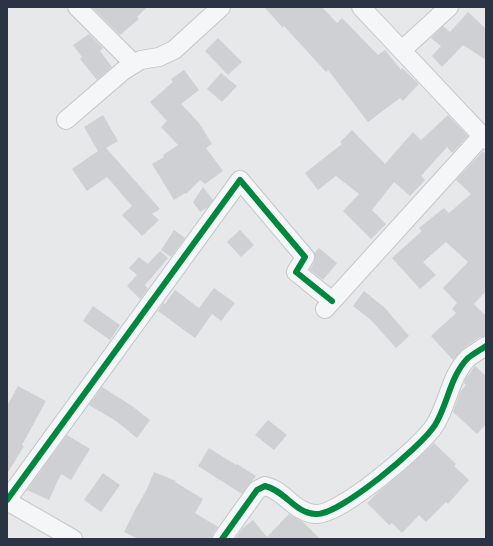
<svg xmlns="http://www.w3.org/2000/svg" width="493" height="546" font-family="Quicksand,sans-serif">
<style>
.building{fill:#ced0d3}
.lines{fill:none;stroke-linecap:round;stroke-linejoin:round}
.minor-casing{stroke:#c4c6c8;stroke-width:20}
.minor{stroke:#f5f6f7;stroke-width:18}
.cycleway-casing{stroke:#f4f6f9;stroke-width:8}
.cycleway{stroke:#00873e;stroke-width:6}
</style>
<rect width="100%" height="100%" fill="#e6e8ea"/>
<!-- building -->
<g class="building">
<path d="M 92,7 L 147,7 L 137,17 L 139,19 L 120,35 Z"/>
<path d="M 264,7 L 322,7 L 337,23 L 342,18 L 378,55 L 385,50 L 401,70 L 402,68 L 419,84 L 403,101 L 400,98 L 368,122 L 328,70 L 326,72 L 284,26 L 283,28 Z"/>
<path d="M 468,12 L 486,29 L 486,60 L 463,45 L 442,67 L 432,56 L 441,46 L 431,38 L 443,26 L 450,32 Z"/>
<path d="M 89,34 L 103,48 L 100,51 L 112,67 L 97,80 L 80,59 L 82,57 L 73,45 Z"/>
<path d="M 218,38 L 242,62 L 228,75 L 205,51 Z"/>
<path d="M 184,70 L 199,90 L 181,104 L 199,123 L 212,144 L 206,148 L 223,171 L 205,184 L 200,180 L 186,194 L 185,193 L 174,200 L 152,164 L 164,157 L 163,155 L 178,145 L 161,127 L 167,121 L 150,102 L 173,82 L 171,79 Z"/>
<path d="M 221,73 L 237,86 L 222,102 L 207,89 Z"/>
<path d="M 103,115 L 118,141 L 106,148 L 160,209 L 152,214 L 159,220 L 142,236 L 122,215 L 132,206 L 107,177 L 87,191 L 72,169 L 98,151 L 84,127 Z"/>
<path d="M 448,115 L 468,136 L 452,153 L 447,147 L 421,176 L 425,180 L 410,196 L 394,182 L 372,210 L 386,224 L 371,239 L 343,211 L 359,194 L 336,176 L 318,190 L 305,173 L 342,144 L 340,142 L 352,130 L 385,164 L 413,132 L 421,140 Z"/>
<path d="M 483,151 L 486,155 L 486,291 L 474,304 L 486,316 L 486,336 L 480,337 L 464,348 L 453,360 L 431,336 L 456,313 L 452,309 L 457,303 L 443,288 L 468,262 L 446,242 L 423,262 L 436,275 L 420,289 L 392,258 L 422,231 L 419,228 L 444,208 L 449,213 L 471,194 L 456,180 Z"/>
<path d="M 203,187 L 213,200 L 208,207 L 200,212 L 193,202 Z"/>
<path d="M 174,230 L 185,238 L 171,257 L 161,250 Z"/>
<path d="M 240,230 L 254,245 L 241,257 L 227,242 Z"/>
<path d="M 319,248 L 337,263 L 323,280 L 310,270 L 314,262 L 315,257 L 314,253 Z"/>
<path d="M 160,251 L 168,258 L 145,285 L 148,289 L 140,299 L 127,286 L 137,275 L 129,268 L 139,257 L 148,264 Z"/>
<path d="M 214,288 L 235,303 L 221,321 L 212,314 L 195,338 L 158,311 L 163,303 L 165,304 L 175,290 L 199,308 Z"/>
<path d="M 364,291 L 385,308 L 409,336 L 396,348 L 371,320 L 353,306 Z"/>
<path d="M 93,306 L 120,325 L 110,340 L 83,321 Z"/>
<path d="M 475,366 L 486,376 L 486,424 L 477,434 L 453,412 L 460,392 L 466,385 L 464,383 L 466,378 Z"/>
<path d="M 18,386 L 46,401 L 22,445 L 24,446 L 7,474 L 7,406 Z"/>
<path d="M 102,387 L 132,406 L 150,420 L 137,438 L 116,421 L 89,405 Z"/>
<path d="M 268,420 L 287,435 L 274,450 L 255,435 Z"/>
<path d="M 67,435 L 90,449 L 71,480 L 61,474 L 49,500 L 27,490 Z"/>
<path d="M 434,443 L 456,464 L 454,466 L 469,480 L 448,504 L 446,502 L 426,522 L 419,515 L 402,533 L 392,523 L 389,525 L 367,503 L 376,494 L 404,471 Z"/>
<path d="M 209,448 L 236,465 L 237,464 L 256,476 L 242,494 L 198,466 Z"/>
<path d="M 154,472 L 176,481 L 175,482 L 203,499 L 195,513 L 218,527 L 213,533 L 212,539 L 138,539 L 124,532 L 135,510 L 147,489 Z"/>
<path d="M 103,473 L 120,485 L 101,512 L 84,500 Z"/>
<path d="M 289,514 L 303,522 L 320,539 L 235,539 L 243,528 L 253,520 L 267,537 Z"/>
</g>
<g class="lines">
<!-- minor casing -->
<g class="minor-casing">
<g id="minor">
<path d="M 77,7 L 134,64"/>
<path d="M 361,7 L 486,140"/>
<path d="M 402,50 L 449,7"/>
<path d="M 66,120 L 123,71 L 134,64 L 141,60 L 159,57 L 174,50 L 221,7"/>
<path d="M 325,309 L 482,136"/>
<path d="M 7,500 L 240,180 L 305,257 L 296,272 L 332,301"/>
<path d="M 7,501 L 73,539"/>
<path d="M 222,539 L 257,490 L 265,486 C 284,490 295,513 315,514 C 338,517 422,446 435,425 C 448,404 450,376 468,358 C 473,354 480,350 486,346"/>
</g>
</g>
<!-- minor -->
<use href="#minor" class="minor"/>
<!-- cycleway casing -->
<g class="cycleway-casing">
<g id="cycleway">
<path d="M 7,500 L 240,180 L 305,257 L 296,272 L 332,301"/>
<path d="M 222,539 L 257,490 L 265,486 C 284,490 295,513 315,514 C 338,517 422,446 435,425 C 448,404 450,376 468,358 C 473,354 480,350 486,346"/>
</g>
</g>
<!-- cycleway -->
<use href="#cycleway" class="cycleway"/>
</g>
<!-- border -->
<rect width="493" height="546" fill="none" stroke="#2b3445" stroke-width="16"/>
</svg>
